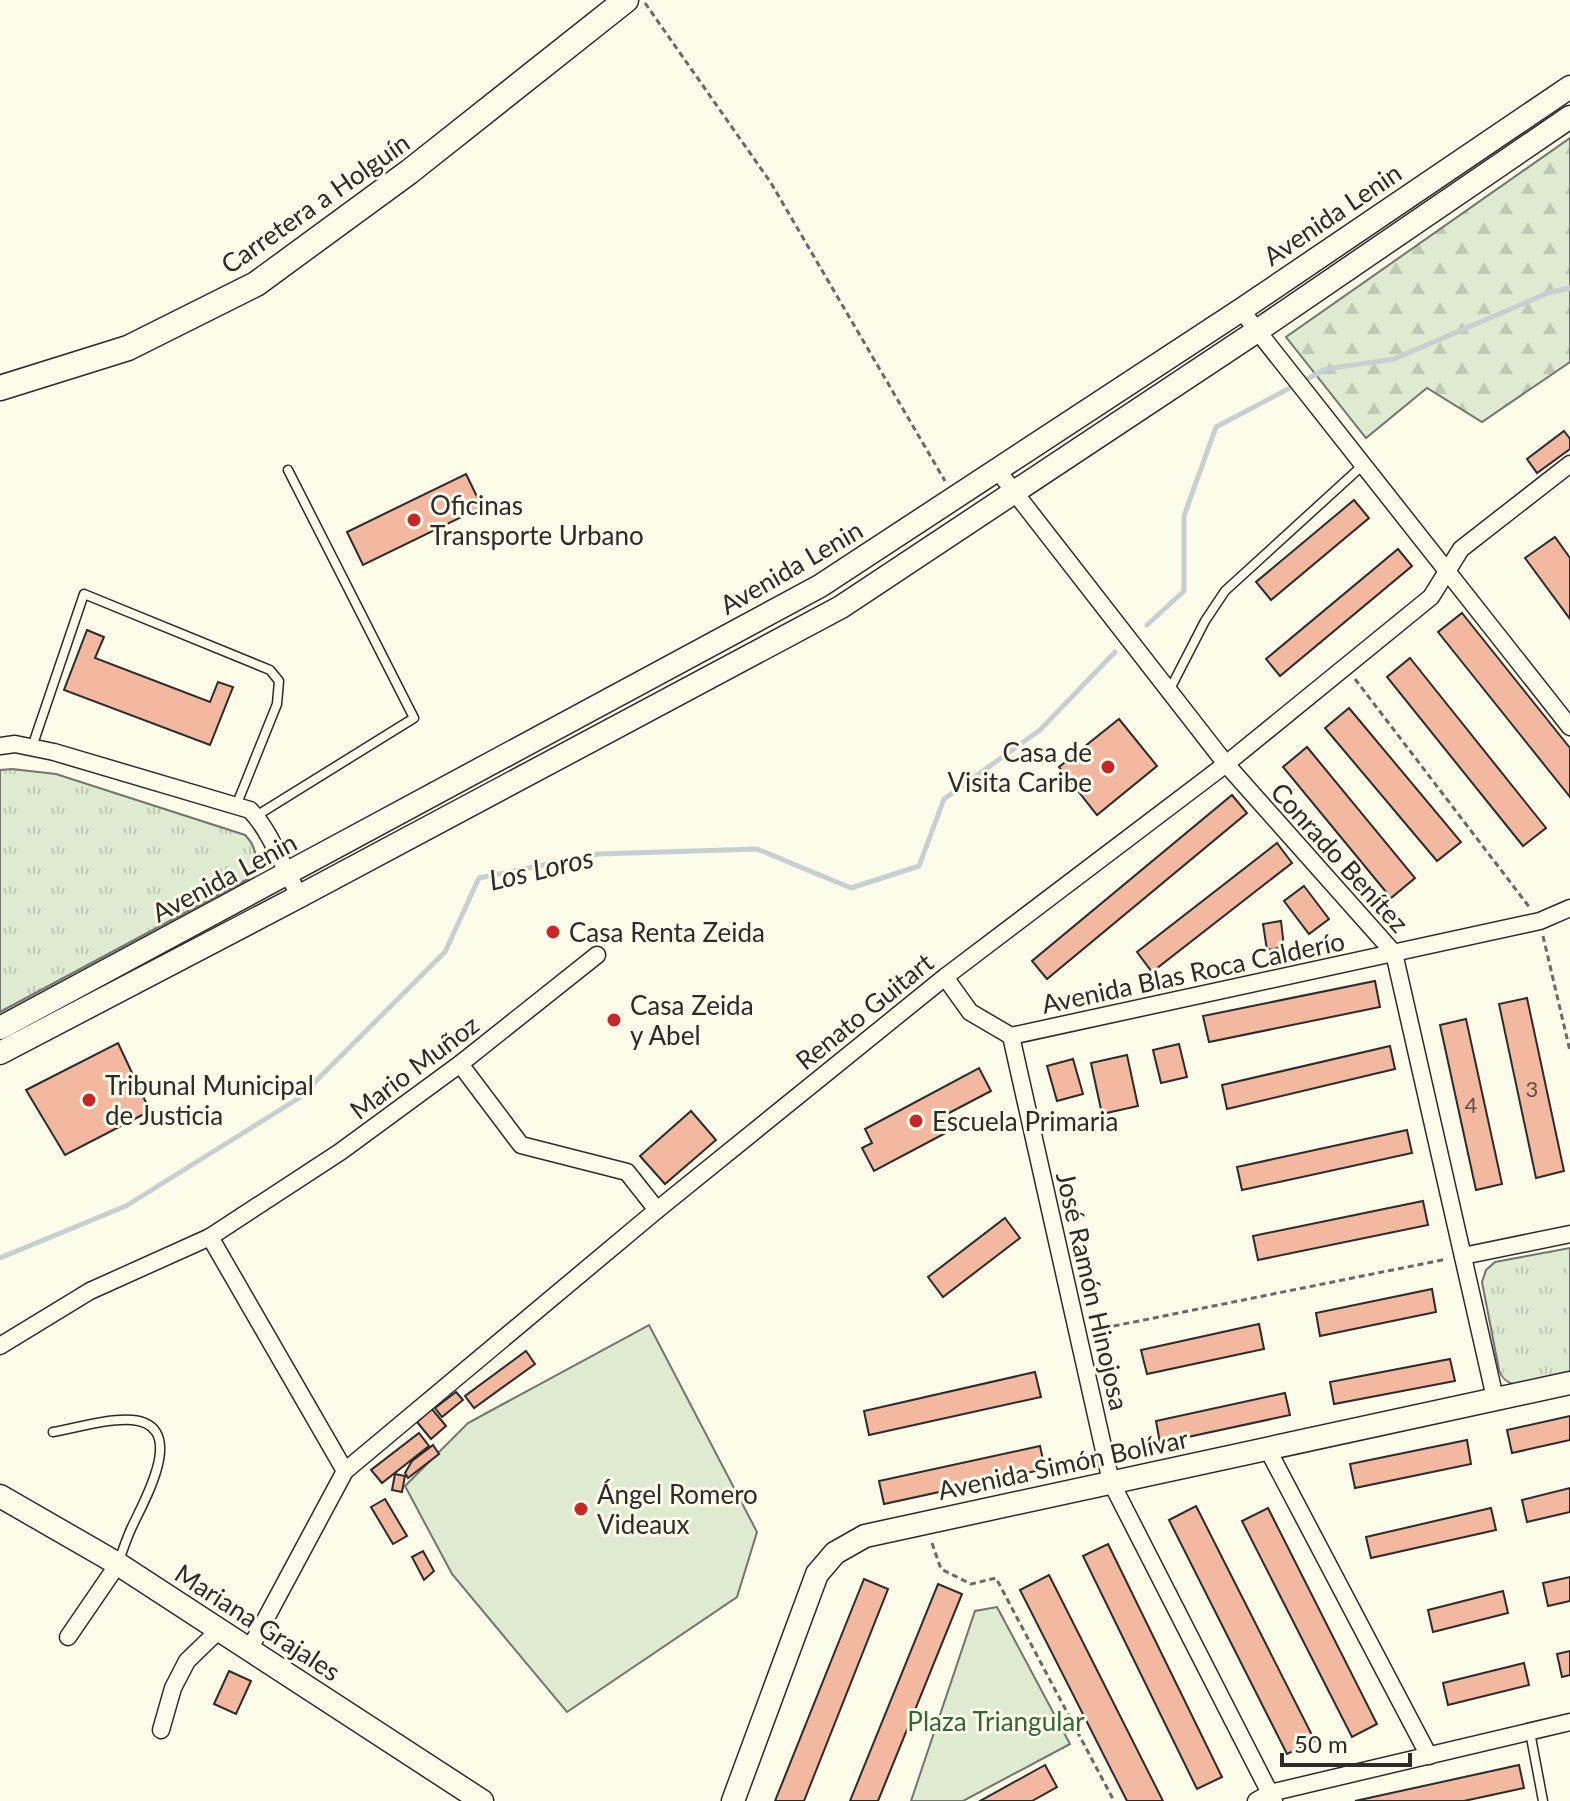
<svg xmlns="http://www.w3.org/2000/svg" width="1570" height="1801" font-family="Lato,sans-serif">
<style>
.grass{fill:url(#grass-tufts);stroke:#74746e;stroke-width:2}
.forest{fill:url(#forest-firs);stroke:#74746e;stroke-width:2}
.park{fill:#deebd1;stroke:#74746e;stroke-width:2}
.lines{fill:none;stroke-linecap:round;stroke-linejoin:round}
.stream{stroke:#c7d0d0;stroke-width:5}
.building{fill:#f2b8a0;stroke:#2b2b2b;stroke-width:2}
.lane-casing{stroke:#2b2b2b;stroke-width:11}
.street-casing{stroke:#2b2b2b;stroke-width:19}
.secondary-casing{stroke:#2b2b2b;stroke-width:25}
.primary-casing{stroke:#2b2b2b;stroke-width:27}
.path{stroke:#6a6964;stroke-width:3;stroke-dasharray:6 4;stroke-linecap:butt}
.lane{stroke:#fdfbea;stroke-width:8}
.street{stroke:#fdfbea;stroke-width:16}
.secondary{stroke:#fdfbea;stroke-width:22}
.primary{stroke:#fdfbea;stroke-width:24}
.poi-dot{fill:#c62828;stroke:#fdfbea;stroke-width:3}
.labels{text-anchor:middle;dominant-baseline:central;stroke-width:6;stroke-linejoin:round;paint-order:stroke}
.number-label{font-size:22px;fill:#5d4e48}
.street-label{font-size:26px;fill:#2b2b2b;stroke:#fdfbea}
.poi-label{font-size:26px;fill:#2b2b2b;stroke:#fdfbea;text-anchor:start}
.park-label{font-size:26px;fill:#34623c;stroke:#fdfbea}
.water-label{font-size:28px;font-style:italic;fill:#2b2b2b;stroke:#fdfbea}
</style>
<defs>
<pattern id="grass-tufts" width="24" height="20" patternUnits="userSpaceOnUse" patternTransform="scale(2)"><rect width="24" height="20" fill="#deebd1"/><path d="M3 7l-1-3M5 7V3M7 7l1-3M15 17l-1-3M17 17v-4M19 17l1-3" fill="none" stroke="#bfcab4"/></pattern>
<pattern id="forest-firs" width="22" height="20" patternUnits="userSpaceOnUse" patternTransform="scale(2)"><rect width="22" height="20" fill="#deebd1"/><path d="M5 1l3.5 6h-7zM16 11l3.5 6h-7z" fill="#bfcab4"/></pattern>
</defs>
<rect width="100%" height="100%" fill="#fdfbea"/>
<!-- grass -->
<g class="grass">
<path d="M 12,769 L 56,774 L 245,835 C 259,849 258,864 248,879 L 0,1012 L 0,770 Z"/>
<path d="M 1570,1248 L 1570,1374 L 1516,1385 C 1507,1383 1502,1379 1499,1370 L 1482,1282 L 1486,1270 L 1495,1262 Z"/>
</g>
<!-- forest -->
<path class="forest" d="M 1570,138 L 1570,362 L 1482,422 L 1427,388 L 1366,438 L 1286,337 Z"/>
<!-- park -->
<g class="park">
<path d="M 649,1325 L 757,1532 L 737,1597 L 567,1712 L 452,1574 L 405,1486 L 468,1423 Z"/>
<path d="M 997,1607 L 1070,1744 L 963,1801 L 911,1801 L 975,1611 Z"/>
</g>
<g class="lines">
<!-- stream -->
<g class="stream">
<path d="M 1147,625 L 1184,591 L 1184,516 L 1216,427 L 1326,369 L 1394,359 L 1548,293 L 1570,288"/>
<path d="M 0,1258 L 126,1206 L 299,1098 L 445,952 L 479,878 L 598,854 L 757,849 L 851,888 L 919,866 L 944,799 L 1040,730 L 1115,652"/>
</g>
</g>
<!-- building -->
<g class="building">
<path d="M 1564,431 L 1570,439 L 1570,449 L 1537,473 L 1527,459 Z"/>
<path d="M 466,474 L 482,507 L 363,565 L 347,532 Z"/>
<path d="M 1354,500 L 1369,518 L 1271,600 L 1256,582 Z"/>
<path d="M 1555,537 L 1570,558 L 1570,619 L 1525,558 Z"/>
<path d="M 1398,549 L 1412,566 L 1280,676 L 1266,659 Z"/>
<path d="M 1462,613 L 1570,748 L 1570,797 L 1438,632 Z"/>
<path d="M 87,630 L 104,637 L 95,658 L 210,702 L 218,682 L 233,687 L 210,745 L 64,690 Z"/>
<path d="M 1410,658 L 1546,828 L 1523,846 L 1387,677 Z"/>
<path d="M 1349,708 L 1461,842 L 1437,861 L 1325,728 Z"/>
<path d="M 1119,719 L 1157,766 L 1097,815 L 1059,767 Z"/>
<path d="M 1307,747 L 1415,878 L 1391,898 L 1283,767 Z"/>
<path d="M 1232,795 L 1247,813 L 1047,979 L 1032,961 Z"/>
<path d="M 1277,843 L 1292,863 L 1152,972 L 1137,952 Z"/>
<path d="M 1304,886 L 1329,919 L 1309,934 L 1284,901 Z"/>
<path d="M 1281,921 L 1284,947 L 1267,950 L 1263,924 Z"/>
<path d="M 1375,981 L 1380,1007 L 1209,1042 L 1203,1016 Z"/>
<path d="M 1527,998 L 1564,1171 L 1536,1178 L 1499,1004 Z"/>
<path d="M 1466,1019 L 1502,1184 L 1476,1190 L 1440,1025 Z"/>
<path d="M 118,1043 L 150,1111 L 65,1155 L 26,1090 Z"/>
<path d="M 1179,1044 L 1187,1077 L 1161,1083 L 1153,1050 Z"/>
<path d="M 1390,1046 L 1395,1069 L 1227,1109 L 1222,1085 Z"/>
<path d="M 1127,1055 L 1138,1106 L 1102,1114 L 1091,1063 Z"/>
<path d="M 1073,1059 L 1083,1094 L 1057,1101 L 1047,1066 Z"/>
<path d="M 979,1068 L 991,1091 L 947,1114 L 955,1128 L 874,1171 L 862,1148 L 872,1143 L 865,1129 Z"/>
<path d="M 691,1111 L 716,1140 L 665,1184 L 640,1156 Z"/>
<path d="M 1407,1130 L 1412,1153 L 1242,1190 L 1237,1167 Z"/>
<path d="M 1423,1201 L 1428,1225 L 1258,1260 L 1253,1236 Z"/>
<path d="M 1005,1218 L 1020,1238 L 943,1297 L 928,1277 Z"/>
<path d="M 1432,1289 L 1436,1312 L 1320,1336 L 1316,1313 Z"/>
<path d="M 1259,1324 L 1264,1349 L 1147,1374 L 1141,1350 Z"/>
<path d="M 526,1351 L 535,1364 L 474,1408 L 465,1396 Z"/>
<path d="M 1450,1359 L 1455,1381 L 1334,1404 L 1330,1382 Z"/>
<path d="M 1035,1372 L 1041,1397 L 869,1435 L 864,1411 Z"/>
<path d="M 456,1392 L 463,1400 L 442,1417 L 435,1408 Z"/>
<path d="M 1285,1393 L 1290,1415 L 1160,1443 L 1156,1421 Z"/>
<path d="M 432,1409 L 446,1426 L 431,1439 L 417,1422 Z"/>
<path d="M 1570,1416 L 1570,1440 L 1512,1453 L 1507,1430 Z"/>
<path d="M 419,1433 L 429,1446 L 382,1483 L 371,1470 Z"/>
<path d="M 1467,1440 L 1471,1464 L 1355,1488 L 1350,1464 Z"/>
<path d="M 433,1445 L 439,1454 L 408,1478 L 405,1473 L 412,1461 Z"/>
<path d="M 1040,1446 L 1045,1469 L 884,1504 L 879,1481 Z"/>
<path d="M 395,1474 L 405,1476 L 402,1492 L 392,1490 Z"/>
<path d="M 1570,1488 L 1570,1512 L 1527,1522 L 1522,1500 Z"/>
<path d="M 385,1499 L 407,1536 L 393,1544 L 371,1507 Z"/>
<path d="M 1196,1506 L 1315,1741 L 1287,1754 L 1169,1520 Z"/>
<path d="M 1268,1508 L 1377,1724 L 1352,1737 L 1242,1521 Z"/>
<path d="M 1491,1508 L 1496,1530 L 1371,1558 L 1366,1537 Z"/>
<path d="M 1108,1544 L 1222,1777 L 1197,1789 L 1083,1556 Z"/>
<path d="M 423,1551 L 434,1571 L 424,1580 L 412,1557 Z"/>
<path d="M 1049,1575 L 1163,1801 L 1127,1801 L 1020,1590 Z"/>
<path d="M 1570,1577 L 1570,1601 L 1548,1606 L 1543,1583 Z"/>
<path d="M 864,1579 L 888,1589 L 804,1801 L 775,1801 Z"/>
<path d="M 938,1584 L 962,1594 L 878,1801 L 850,1801 Z"/>
<path d="M 1503,1591 L 1508,1613 L 1433,1632 L 1428,1610 Z"/>
<path d="M 1570,1651 L 1570,1675 L 1562,1677 L 1557,1654 Z"/>
<path d="M 1524,1663 L 1529,1685 L 1448,1705 L 1443,1683 Z"/>
<path d="M 229,1671 L 251,1681 L 236,1714 L 214,1704 Z"/>
<path d="M 1045,1765 L 1057,1787 L 1032,1801 L 980,1801 Z"/>
<path d="M 1519,1765 L 1524,1788 L 1464,1801 L 1355,1801 Z"/>
</g>
<g class="lines">
<!-- lane casing -->
<g class="lane-casing">
<g id="lane">
<path d="M 1170,689 L 1205,621 L 1225,591 L 1363,465"/>
<path d="M 32,747 L 84,594 L 270,670 L 279,681 L 277,704 L 236,806"/>
<path d="M 256,816 L 414,718 L 288,470"/>
<path d="M 53,1432 C 76,1428 109,1418 132,1420 C 190,1425 142,1504 131,1529 C 126,1540 122,1552 118,1564"/>
<path d="M 1530,1732 L 1543,1801"/>
</g>
</g>
<!-- street casing -->
<g class="street-casing">
<g id="street">
<path d="M 1241,310 L 1570,727"/>
<path d="M 998,471 L 1226,764 L 1394,953 L 1495,1398"/>
<path d="M 0,746 L 15,744 L 54,752 L 250,810 C 273,834 282,868 300,896"/>
<path d="M 945,977 L 970,1012 L 1011,1036 L 1111,1482 L 1274,1801"/>
<path d="M 1011,1036 L 1540,921 L 1570,908"/>
<path d="M 460,1064 L 521,1145 L 627,1172 L 657,1210"/>
<path d="M 210,1237 L 345,1471"/>
<path d="M 1463,1256 L 1570,1234"/>
<path d="M 0,1346 L 90,1291 L 210,1237 L 340,1152 L 460,1064 L 597,955"/>
<path d="M 1267,1448 L 1429,1756"/>
<path d="M 68,1637 L 118,1564"/>
<path d="M 249,1650 L 345,1471 L 657,1210 L 945,977 L 1226,764 L 1431,597 L 1461,549 L 1570,464"/>
<path d="M 161,1730 L 173,1688 L 187,1661 L 220,1629"/>
<path d="M 1256,1801 L 1270,1793 L 1570,1722"/>
</g>
</g>
<!-- secondary casing -->
<g class="secondary-casing">
<g id="secondary">
<path d="M 0,1028 L 820,586 L 1241,310 L 1570,87"/>
<path d="M 0,1053 L 300,896 L 841,607 L 1257,331 L 1570,117"/>
<path d="M 0,1496 L 118,1564 L 482,1801"/>
<path d="M 733,1801 L 817,1574 L 835,1553 L 865,1536 L 1570,1383"/>
</g>
</g>
<!-- primary casing -->
<g class="primary-casing">
<path id="primary" d="M 0,388 L 128,348 L 256,284 L 409,172 L 626,0"/>
</g>
<!-- path -->
<g class="path">
<path d="M 645,3 L 771,183 L 945,481"/>
<path d="M 1355,679 L 1530,908"/>
<path d="M 1543,936 L 1570,1051"/>
<path d="M 1094,1330 L 1447,1259"/>
<path d="M 932,1543 L 941,1569 L 971,1584 L 996,1578 L 1114,1801"/>
</g>
<!-- lane -->
<use href="#lane" class="lane"/>
<!-- street -->
<use href="#street" class="street"/>
<!-- secondary -->
<use href="#secondary" class="secondary"/>
<!-- primary -->
<use href="#primary" class="primary"/>
</g>
<!-- markers -->
<g class="poi-dot">
<circle cx="414" cy="520" r="8"/>
<circle cx="1108" cy="767" r="8"/>
<circle cx="553" cy="932" r="8"/>
<circle cx="614" cy="1020" r="8"/>
<circle cx="89" cy="1100" r="8"/>
<circle cx="916" cy="1121" r="8"/>
<circle cx="581" cy="1509" r="8"/>
</g>
<g class="labels">
<!-- number labels -->
<g class="number-label">
<text x="1532" y="1088">3</text>
<text x="1471" y="1104">4</text>
</g>
<!-- street labels -->
<g class="street-label">
<text transform="translate(315 203) rotate(-35)">Carretera a Holguín</text>
<text transform="translate(1332 214) rotate(-34)">Avenida Lenin</text>
<text transform="translate(791 567) rotate(-30)">Avenida Lenin</text>
<text transform="translate(1340 857) rotate(48)">Conrado Benítez</text>
<text transform="translate(224 877) rotate(-28)">Avenida Lenin</text>
<text transform="translate(1193 972) rotate(-12)">Avenida Blas Roca Calderío</text>
<text transform="translate(864 1011) rotate(-39)">Renato Guitart</text>
<text transform="translate(414 1067) rotate(-37)">Mario Muñoz</text>
<text transform="translate(1093 1291) rotate(77)">José Ramón Hinojosa</text>
<text transform="translate(1063 1464) rotate(-12)">Avenida Simón Bolívar</text>
<text transform="translate(258 1622) rotate(33)">Mariana Grajales</text>
</g>
<!-- poi labels -->
<g class="poi-label">
<text x="430" y="505">Oficinas<tspan x="430" dy="30">Transporte Urbano</tspan></text>
<text x="1092" y="752" text-anchor="end">Casa de<tspan x="1092" dy="30">Visita Caribe</tspan></text>
<text x="569" y="932">Casa Renta Zeida</text>
<text x="630" y="1005">Casa Zeida<tspan x="630" dy="30">y Abel</tspan></text>
<text x="105" y="1085">Tribunal Municipal<tspan x="105" dy="30">de Justicia</tspan></text>
<text x="932" y="1121">Escuela Primaria</text>
<text x="597" y="1494">Ángel Romero<tspan x="597" dy="30">Videaux</tspan></text>
</g>
<!-- park labels -->
<g class="park-label">
<text x="996" y="1721">Plaza Triangular</text>
</g>
<!-- water labels -->
<g class="water-label">
<text transform="translate(541 868) rotate(-13)">Los Loros</text>
</g>
</g>
<!-- scale -->
<path d="M1282 1753v12h128v-12" fill="none" stroke="#2b2b2b" stroke-width="4"/>
<text x="1294" y="1753" font-size="24" fill="#2b2b2b" stroke="#fdfbea" stroke-width="6" paint-order="stroke">50 m</text>
</svg>
